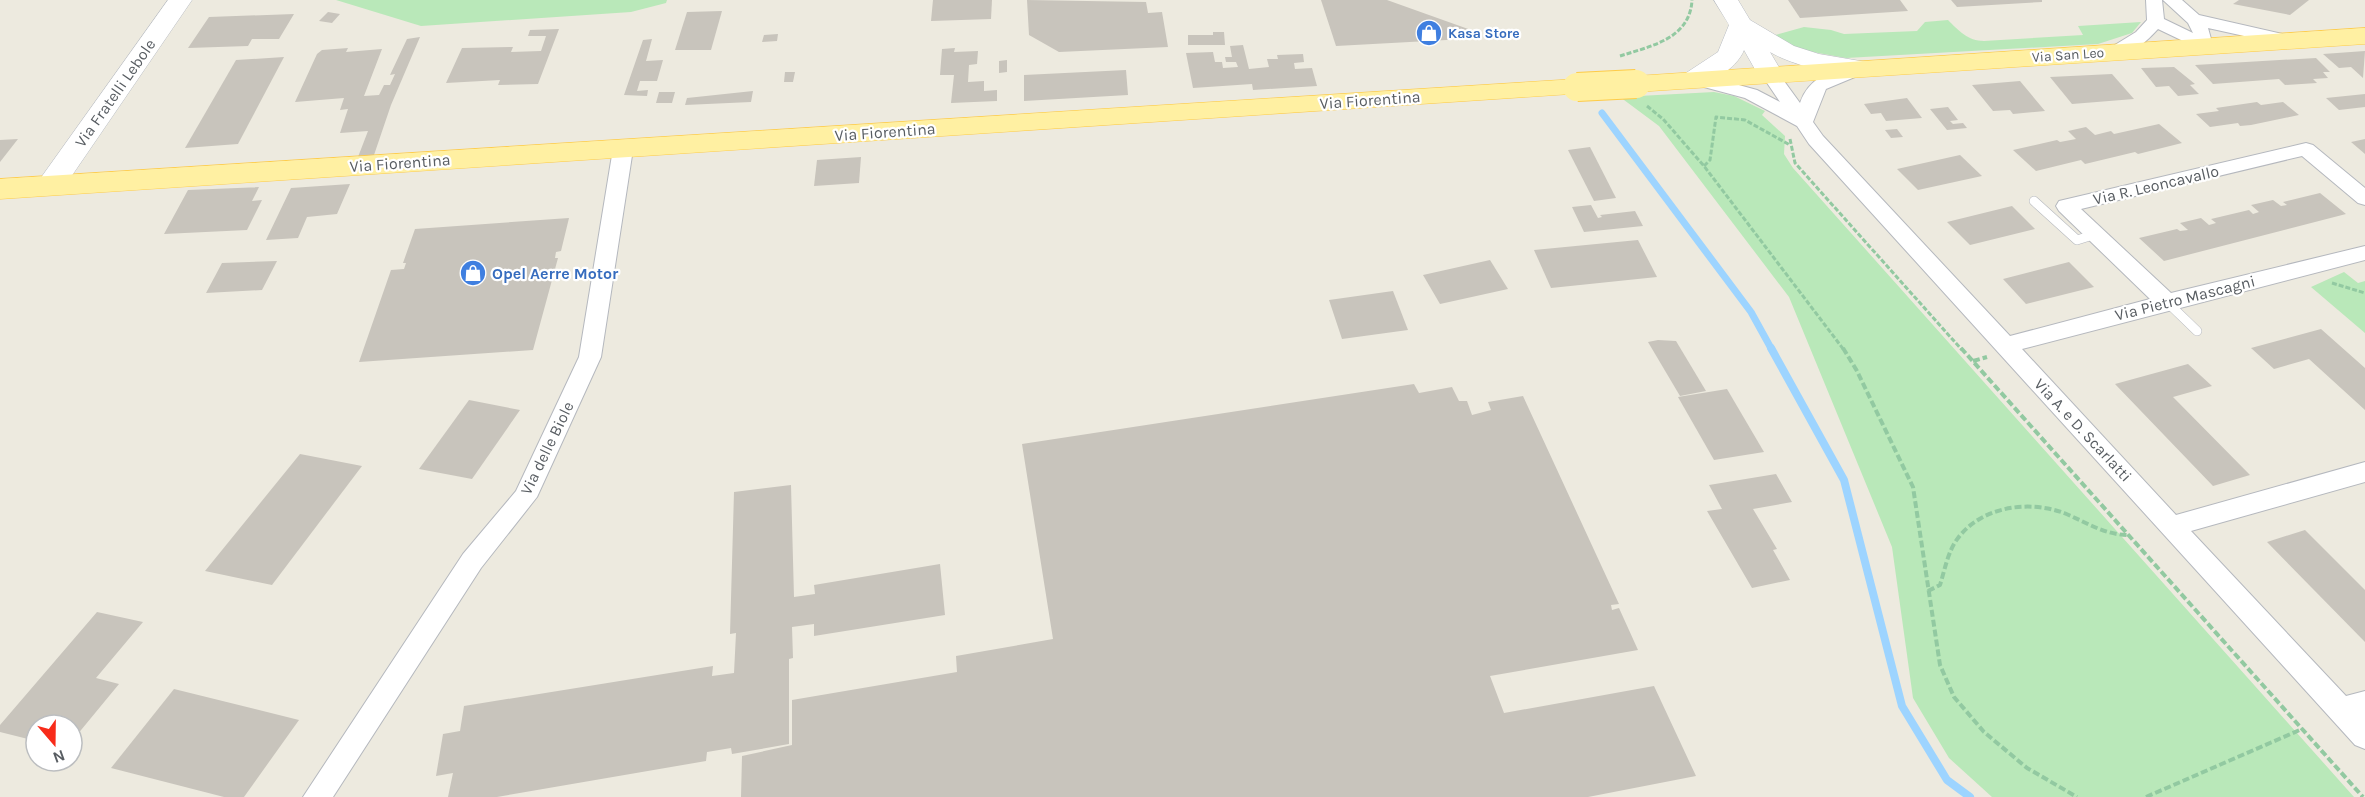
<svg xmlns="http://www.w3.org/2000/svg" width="2365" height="797" font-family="Karla,sans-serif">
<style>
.green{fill:#b9e8b9}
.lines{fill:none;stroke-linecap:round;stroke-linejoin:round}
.stream-far1{stroke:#9dd4ff;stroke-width:7}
.stream{stroke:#9dd4ff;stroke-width:8}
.building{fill:#c8c4bc}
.lane-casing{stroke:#b5b8be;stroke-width:10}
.street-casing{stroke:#b5b8be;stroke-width:2}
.secondary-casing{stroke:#b8bcc3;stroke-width:1}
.primary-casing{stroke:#fecb47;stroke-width:1}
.path-far1{stroke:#92c9a1;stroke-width:3;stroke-dasharray:5 2;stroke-linecap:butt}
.path{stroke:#92c9a1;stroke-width:4;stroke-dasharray:7 3;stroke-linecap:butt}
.lane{stroke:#fff;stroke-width:9}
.street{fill:#fff;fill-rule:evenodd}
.secondary{fill:#fff;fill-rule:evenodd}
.primary{fill:#fff0a2;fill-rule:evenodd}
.primary-bridge-casing{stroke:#fecb47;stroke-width:30;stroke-linecap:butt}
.primary-bridge{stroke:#fff0a2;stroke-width:28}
.labels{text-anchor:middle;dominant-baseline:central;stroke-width:4.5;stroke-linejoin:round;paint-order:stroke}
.far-shop-label{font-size:14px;font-weight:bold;fill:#366cbe;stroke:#fff;text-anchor:start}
.far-street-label{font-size:14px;fill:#585d62;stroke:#fff}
.street-label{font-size:16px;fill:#585d62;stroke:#fff}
.shop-label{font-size:16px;font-weight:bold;fill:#366cbe;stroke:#fff;text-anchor:start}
</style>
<rect width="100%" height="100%" fill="#edeadf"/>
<!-- green -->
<g class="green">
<path d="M 336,0 L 667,0 L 666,3 L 631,12 L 421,26 Z"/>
<path d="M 1948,20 C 1958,30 1968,41 1984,41 L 2083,35 L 2078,26 L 2141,22 L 2132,33 L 2098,44 L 1846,58 L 1796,49 L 1768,37 L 1804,27 L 1831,30 L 1844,34 L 1917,31 L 1925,22 Z"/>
<path d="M 1714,92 L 1734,96 L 1765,111 L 1762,115 L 1785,136 L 1784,154 L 1793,168 L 2354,797 L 1992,797 L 1949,758 L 1913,698 L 1892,547 L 1789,297 L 1659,126 L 1620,97 Z"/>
<path d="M 2344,272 L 2358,283 L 2365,281 L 2365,333 L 2311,287 Z"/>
</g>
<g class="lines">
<!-- stream-far1 -->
<path class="stream-far1" d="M 1602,113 L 1751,312 L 1772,350"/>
<!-- stream -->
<path class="stream" d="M 1771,348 L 1844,480 L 1902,706 L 1947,780 L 1970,797"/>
</g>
<!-- building -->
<g class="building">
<path d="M 933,0 L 992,0 L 991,19 L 931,21 Z"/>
<path d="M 1027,0 L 1146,2 L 1148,13 L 1162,12 L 1168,47 L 1059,52 L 1029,35 Z"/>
<path d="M 1321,0 L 1387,0 L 1471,30 L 1476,36 L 1465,39 L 1336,46 Z"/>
<path d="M 1788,0 L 1900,0 L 1908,11 L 1800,18 Z"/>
<path d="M 1951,0 L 2042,0 L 2042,2 L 1957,7 Z"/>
<path d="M 2239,0 L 2309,0 L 2290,15 L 2233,4 Z"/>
<path d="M 722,11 L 711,50 L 675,50 L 687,12 Z"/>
<path d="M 328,12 L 340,14 L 332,23 L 319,21 Z"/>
<path d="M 294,14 L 279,39 L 252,39 L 248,46 L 188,48 L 209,17 Z"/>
<path d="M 559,29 L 538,84 L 498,85 L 500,80 L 446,83 L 462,48 L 513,47 L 511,52 L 541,51 L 546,36 L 528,36 L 530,30 Z"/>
<path d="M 1213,32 L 1224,32 L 1225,45 L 1188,45 L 1188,35 L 1213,35 Z"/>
<path d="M 778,34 L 777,41 L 762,42 L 764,35 Z"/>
<path d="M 420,37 L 391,105 L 374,155 L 358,157 L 368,131 L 340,133 L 348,109 L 340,110 L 344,98 L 295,102 L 317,54 L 322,50 L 348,48 L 346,52 L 382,49 L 364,96 L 379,95 L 384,85 L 390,85 L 395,74 L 390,75 L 407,39 Z"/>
<path d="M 652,39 L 646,61 L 663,60 L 657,81 L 640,81 L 637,91 L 648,90 L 647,96 L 624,95 L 643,40 Z"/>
<path d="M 1243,45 L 1249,69 L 1269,67 L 1267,59 L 1278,59 L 1277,55 L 1303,54 L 1304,62 L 1294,63 L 1295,69 L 1312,68 L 1317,86 L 1253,90 L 1252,84 L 1193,88 L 1186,53 L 1213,52 L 1215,62 L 1222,62 L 1223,68 L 1238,67 L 1236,62 L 1226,62 L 1225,57 L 1232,57 L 1230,46 Z"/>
<path d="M 955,48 L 954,52 L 978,51 L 977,64 L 969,65 L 968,82 L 984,81 L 984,91 L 997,90 L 997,101 L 951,103 L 954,75 L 940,75 L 942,49 Z"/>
<path d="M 2365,51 L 2363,78 L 2351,67 L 2339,68 L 2323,54 Z"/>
<path d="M 284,57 L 238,144 L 185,148 L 236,60 Z"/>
<path d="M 2316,58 L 2330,72 L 2323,72 L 2328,78 L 2313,79 L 2317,83 L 2285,85 L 2279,79 L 2213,84 L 2195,65 Z"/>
<path d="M 1007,60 L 1007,72 L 999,73 L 999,61 Z"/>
<path d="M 2174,67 L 2195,84 L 2190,85 L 2199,94 L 2178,96 L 2169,86 L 2156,87 L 2141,68 Z"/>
<path d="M 1126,70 L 1128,95 L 1024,101 L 1024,75 Z"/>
<path d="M 785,72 L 795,72 L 793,82 L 784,82 Z"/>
<path d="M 2112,74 L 2134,99 L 2072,104 L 2050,77 Z"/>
<path d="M 2020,81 L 2045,111 L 2013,114 L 2010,110 L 1993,111 L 1972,85 Z"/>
<path d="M 753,91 L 751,102 L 685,105 L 687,98 Z"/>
<path d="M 659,92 L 675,92 L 672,103 L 656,103 Z"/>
<path d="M 2365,94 L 2365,107 L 2339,110 L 2326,98 Z"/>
<path d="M 1907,98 L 1922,118 L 1886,121 L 1881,113 L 1871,114 L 1864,104 Z"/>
<path d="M 2257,102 L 2261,105 L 2283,102 L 2299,115 L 2251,125 L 2240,126 L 2238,123 L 2210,127 L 2196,114 L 2219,111 L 2216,108 Z"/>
<path d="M 1948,107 L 1958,120 L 1950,121 L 1953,124 L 1963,123 L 1967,128 L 1947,130 L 1930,109 Z"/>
<path d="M 2159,124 L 2182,143 L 2138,154 L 2135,152 L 2085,164 L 2081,160 L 2036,171 L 2013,150 L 2057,140 L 2060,142 L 2076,139 L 2068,131 L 2086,127 L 2095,135 L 2111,131 L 2114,134 Z"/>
<path d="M 1897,129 L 1903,137 L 1891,138 L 1885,130 Z"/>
<path d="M 18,139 L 0,162 L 0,140 Z"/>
<path d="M 2365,139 L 2365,154 L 2351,142 Z"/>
<path d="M 1590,147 L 1616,198 L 1594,201 L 1568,150 Z"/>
<path d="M 1960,155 L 1982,176 L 1918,190 L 1897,169 Z"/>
<path d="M 861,157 L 859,183 L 814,186 L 817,160 Z"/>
<path d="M 350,184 L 337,214 L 307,217 L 298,238 L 266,240 L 291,188 Z"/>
<path d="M 259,187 L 252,201 L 262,200 L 247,230 L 164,234 L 188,190 Z"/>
<path d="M 2320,193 L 2346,214 L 2164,261 L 2139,238 L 2177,229 L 2180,231 L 2188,230 L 2180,223 L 2201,218 L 2209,225 L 2216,223 L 2211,219 L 2249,210 L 2253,214 L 2259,212 L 2251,205 L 2273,200 L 2281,206 L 2287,205 L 2283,202 Z"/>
<path d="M 1591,205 L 1598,218 L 1602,217 L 1600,215 L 1635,211 L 1643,226 L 1584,232 L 1572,207 Z"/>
<path d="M 2012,206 L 2035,229 L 1970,245 L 1947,222 Z"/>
<path d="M 569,218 L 561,251 L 556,252 L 555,258 L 558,258 L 533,350 L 359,362 L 391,270 L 404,269 L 406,263 L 403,263 L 415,229 Z"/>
<path d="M 1638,240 L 1657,277 L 1551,288 L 1534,250 Z"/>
<path d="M 1490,260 L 1508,289 L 1440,304 L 1423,275 Z"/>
<path d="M 277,261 L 262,290 L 206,293 L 222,263 Z"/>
<path d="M 2069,262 L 2094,287 L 2026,304 L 2003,279 Z"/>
<path d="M 1393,291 L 1408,330 L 1342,339 L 1329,300 Z"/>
<path d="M 2321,329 L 2365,368 L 2365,410 L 2309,359 L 2274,369 L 2251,348 Z"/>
<path d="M 1658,340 L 1676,341 L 1706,391 L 1680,396 L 1648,342 Z"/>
<path d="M 2188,364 L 2212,386 L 2173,397 L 2250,475 L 2213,486 L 2115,384 Z"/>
<path d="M 1414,384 L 1419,393 L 1452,387 L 1459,401 L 1467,401 L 1472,415 L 1491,410 L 1488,402 L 1523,396 L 1619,604 L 1611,605 L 1612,610 L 1619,608 L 1638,650 L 1490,676 L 1504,713 L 1654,686 L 1696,776 L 1588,797 L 741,797 L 742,756 L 792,745 L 792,700 L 957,672 L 956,656 L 1053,639 L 1022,444 Z"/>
<path d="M 1727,389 L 1764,452 L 1714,460 L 1678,397 Z"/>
<path d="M 469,400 L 520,410 L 472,479 L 419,469 Z"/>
<path d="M 300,454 L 362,466 L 272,585 L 205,571 Z"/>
<path d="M 1776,474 L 1792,502 L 1753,509 L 1777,549 L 1773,550 L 1790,580 L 1752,588 L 1707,511 L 1722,509 L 1709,485 Z"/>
<path d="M 791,485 L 794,597 L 815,594 L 814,585 L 940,564 L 945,615 L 814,636 L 814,624 L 792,627 L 793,658 L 789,659 L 789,744 L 732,754 L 731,748 L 707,752 L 706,761 L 497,797 L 448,797 L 453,773 L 436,776 L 443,734 L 460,731 L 464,706 L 713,666 L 712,676 L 734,673 L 736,633 L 730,634 L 734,492 Z"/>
<path d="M 2305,530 L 2365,590 L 2365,642 L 2267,542 Z"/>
<path d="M 97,612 L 143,622 L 96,678 L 119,684 L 72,741 L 72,725 L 36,725 L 36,741 L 0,732 L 0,725 Z"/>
<path d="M 174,689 L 299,720 L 244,797 L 224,797 L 111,768 Z"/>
</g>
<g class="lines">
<!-- lane casing -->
<g class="lane-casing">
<g id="lane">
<path d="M 2034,201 L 2077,240 L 2096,234"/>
<path d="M 2167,302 L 2197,331"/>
</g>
</g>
<!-- street casing -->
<g class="street-casing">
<g id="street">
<path d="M 2146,0 L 2162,0 L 2164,19 L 2193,33 L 2188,23 L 2163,0 L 2182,0 L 2199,15 L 2291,36 L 2294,40 L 2285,45 L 2208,28 L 2213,46 L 2204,51 L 2158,29 C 2147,41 2127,60 2110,56 L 2107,52 L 2110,48 L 2136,32 L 2147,20 Z"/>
<path d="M 1856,64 L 1862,66 L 1865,70 L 1862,74 L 1826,89 L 1813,122 L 1823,136 L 2010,336 L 2150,299 L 2059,211 L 2056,206 L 2059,201 L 2306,143 L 2313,145 L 2365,188 L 2365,205 L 2358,203 L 2302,156 L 2081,209 L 2171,293 L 2365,246 L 2365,260 L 2022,349 L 2176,515 L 2365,462 L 2365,482 L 2191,531 L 2346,696 L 2365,691 L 2365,749 L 2355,745 L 1809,144 L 1797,126 L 1745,98 L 1689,83 L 1686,79 L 1695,73 L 1757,90 L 1780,102 L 1761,74 L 1770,68 L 1776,70 L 1800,103 C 1809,77 1831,71 1856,64 Z"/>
<path d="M 623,143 L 630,145 L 633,149 L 601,357 L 537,497 L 481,568 L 333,797 L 303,797 L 463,554 L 516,491 L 579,357 L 613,149 L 616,145 Z"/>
</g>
</g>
<!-- secondary casing -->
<g class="secondary-casing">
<g id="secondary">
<path d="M 168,0 L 192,0 L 60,193 L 50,195 L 40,193 L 36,186 L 40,179 Z"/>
<path d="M 1714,0 L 1738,0 L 1750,20 L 1794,46 L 1819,54 L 1872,63 L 1876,68 L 1872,73 C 1847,80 1791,65 1770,52 L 1783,74 L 1779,80 L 1770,82 L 1761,80 L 1744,50 C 1737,69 1705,89 1686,85 L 1682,79 L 1686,73 L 1718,52 L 1729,25 Z"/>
</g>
</g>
<!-- primary casing -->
<g class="primary-casing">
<g id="primary">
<path d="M 2365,28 L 2365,44 L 1636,92 L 1627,90 L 1623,84 L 1627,78 L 1636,76 Z"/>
<path d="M 1577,79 L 1586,81 L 1590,87 L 1586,93 L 0,199 L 0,179 Z"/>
</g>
</g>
<!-- path-far1 -->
<g class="path-far1">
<path d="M 1620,56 C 1651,46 1690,39 1692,0"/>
<path d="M 1647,106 L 1663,119 L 1704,166 L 1844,350"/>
<path d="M 1790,139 L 1795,163 L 1962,350"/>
<path d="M 1704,166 L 1710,160 L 1716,117 L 1745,120 L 1790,145"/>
<path d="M 2332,283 L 2365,293"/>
</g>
<!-- path -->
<g class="path">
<path d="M 1843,348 L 1857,371 L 1913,487 L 1940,665 L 1954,697 L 1984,732 L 2027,768 L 2077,797"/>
<path d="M 1961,348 L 2363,797"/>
<path d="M 1973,361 L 1987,357"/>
<path d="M 1928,591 L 1940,585 C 1945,569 1948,551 1958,538 C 1982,506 2029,500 2064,513 C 2086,522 2104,535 2129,535"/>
<path d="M 2146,797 L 2302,729"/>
</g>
<!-- lane -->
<use href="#lane" class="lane"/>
<!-- street -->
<use href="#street" class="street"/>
<!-- secondary -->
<use href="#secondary" class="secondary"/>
<!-- primary -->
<use href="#primary" class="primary"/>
<!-- primary-bridge casing -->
<g class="primary-bridge-casing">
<path id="primary-bridge" d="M 1577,87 L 1636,84"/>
</g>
<!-- primary-bridge -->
<use href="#primary-bridge" class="primary-bridge"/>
</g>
<!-- icons -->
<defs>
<g id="shop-disc" transform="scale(1.35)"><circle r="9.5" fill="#3f7fe0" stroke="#fff"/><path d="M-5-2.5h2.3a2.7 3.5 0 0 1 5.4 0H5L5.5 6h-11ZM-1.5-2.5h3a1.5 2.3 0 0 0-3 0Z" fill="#fff"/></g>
</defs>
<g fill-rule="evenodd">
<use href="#shop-disc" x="1429" y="33"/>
<use href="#shop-disc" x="473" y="273"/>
</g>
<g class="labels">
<!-- far-shop labels -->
<g class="far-shop-label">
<text x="1448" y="33">Kasa Store</text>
</g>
<!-- far-street labels -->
<g class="far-street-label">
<text transform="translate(2068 55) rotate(-4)">Via San Leo</text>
</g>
<!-- street labels -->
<g class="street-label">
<text transform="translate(115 93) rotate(-55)">Via Fratelli Lebole</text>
<text transform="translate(1370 100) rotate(-4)">Via Fiorentina</text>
<text transform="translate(885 132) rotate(-4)">Via Fiorentina</text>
<text transform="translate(400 163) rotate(-4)">Via Fiorentina</text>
<text transform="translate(2156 185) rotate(-13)">Via R. Leoncavallo</text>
<text transform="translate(2185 298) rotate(-14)">Via Pietro Mascagni</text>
<text transform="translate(2083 430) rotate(47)">Via A. e D. Scarlatti</text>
<text transform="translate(547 448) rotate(-64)">Via delle Biole</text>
</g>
<!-- shop labels -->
<g class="shop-label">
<text x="492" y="273">Opel Aerre Motor</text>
</g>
</g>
<!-- north arrow -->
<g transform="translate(54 743) rotate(160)"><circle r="28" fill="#ffffff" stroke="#bcbec0" stroke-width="1.5"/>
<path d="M0-4.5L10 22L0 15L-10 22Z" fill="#f82b1a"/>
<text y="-9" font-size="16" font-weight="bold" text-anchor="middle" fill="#585d62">N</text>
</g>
</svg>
